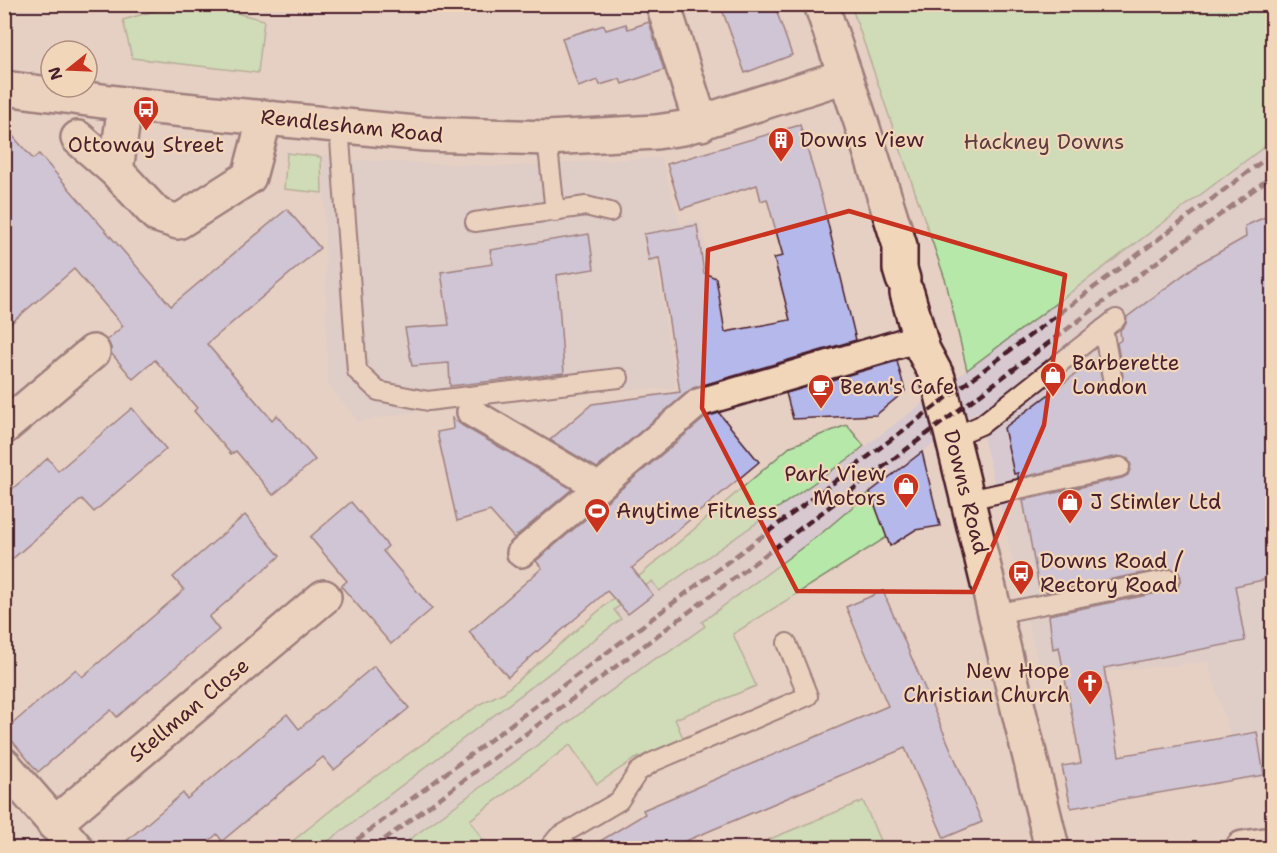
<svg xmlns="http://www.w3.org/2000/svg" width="1277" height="853" font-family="'Shantell Sans',sans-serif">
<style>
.built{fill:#d7c9cf}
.green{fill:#b6e9a9;stroke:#80846a;stroke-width:1.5}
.building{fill:#b5b8ea;stroke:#4a1f2b;stroke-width:1.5}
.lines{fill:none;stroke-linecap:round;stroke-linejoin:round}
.service-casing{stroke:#4a1f2b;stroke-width:22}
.pedestrian-casing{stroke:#4a1f2b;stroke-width:32}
.minor-casing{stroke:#4a1f2b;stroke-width:38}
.tertiary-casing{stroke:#4a1f2b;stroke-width:38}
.service{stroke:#f2d6b9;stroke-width:18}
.pedestrian{stroke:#f2d6b9;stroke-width:27}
.minor{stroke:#f2d6b9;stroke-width:33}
.tertiary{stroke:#f2d6b9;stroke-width:33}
.rail{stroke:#4a1f2b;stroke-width:4.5;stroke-dasharray:9 4.5;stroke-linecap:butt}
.marked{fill:none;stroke:#c8321e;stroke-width:4.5;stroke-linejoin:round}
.labels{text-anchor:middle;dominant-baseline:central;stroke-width:4.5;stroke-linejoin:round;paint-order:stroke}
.street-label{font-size:21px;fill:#4a1f2b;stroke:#f2d6b9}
.poi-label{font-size:21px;fill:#4a1f2b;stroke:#f2d6b9;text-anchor:start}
.park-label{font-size:21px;fill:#5a3d3e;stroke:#f2d6b9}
</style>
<rect width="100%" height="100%" fill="#e6d0c3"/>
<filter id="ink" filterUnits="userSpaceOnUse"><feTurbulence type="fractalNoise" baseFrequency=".0167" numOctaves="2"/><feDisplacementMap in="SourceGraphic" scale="12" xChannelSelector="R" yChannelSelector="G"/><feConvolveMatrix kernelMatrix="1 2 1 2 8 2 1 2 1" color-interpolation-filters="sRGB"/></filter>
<g filter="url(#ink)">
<!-- built -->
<g class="built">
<path d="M 1272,141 L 1272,190 L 1264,197 L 1272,196 L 1272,776 L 1245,781 L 1208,661 L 1042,678 L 977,411 L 861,498 L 823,532 L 702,622 L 705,626 L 666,654 L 654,659 L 398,848 L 319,848 L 620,619 L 614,610 L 652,581 L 659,590 L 851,457 Z"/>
<path d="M 324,155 L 354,160 L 497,167 L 661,158 L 680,225 L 699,220 L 707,251 L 702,267 L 655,256 L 675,388 L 590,390 L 459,404 L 358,421 L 328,383 Z"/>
</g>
<!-- green -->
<g class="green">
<path d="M 174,5 L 233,5 L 236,13 L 264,20 L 258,73 L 132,58 L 123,20 Z"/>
<path d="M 851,5 L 1272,5 L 1272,141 L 967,370 L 946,282 Z"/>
<path d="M 287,153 L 321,157 L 322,193 L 284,189 Z"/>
<path d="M 847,425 L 864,446 L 851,457 L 659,591 L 652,581 L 614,610 L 621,619 L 319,848 L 284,848 L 356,790 L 482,703 L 504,692 L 791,446 Z"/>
<path d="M 870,492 L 887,537 L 733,634 L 756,686 L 675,719 L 683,738 L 633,760 L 597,784 L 570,745 L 470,820 L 488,848 L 398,848 L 654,659 L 666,654 L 705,626 L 702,622 L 823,532 Z"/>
<path d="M 863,801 L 883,848 L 748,848 Z"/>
</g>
<!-- building -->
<g class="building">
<path d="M 720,4 L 774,4 L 792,55 L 745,73 Z"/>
<path d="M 649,22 L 664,70 L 622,84 L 620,79 L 600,85 L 598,80 L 578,87 L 562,38 L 604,25 L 606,30 L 626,24 L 628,29 Z"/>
<path d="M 800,125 L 822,199 L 856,340 L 693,388 L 597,468 L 550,440 L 592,404 L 680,392 L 659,258 L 649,260 L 644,234 L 697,225 L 704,273 L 716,278 L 725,332 L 790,320 L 774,258 L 783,256 L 767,199 L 761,201 L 757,185 L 681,209 L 667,164 Z"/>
<path d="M 4,126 L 33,159 L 39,154 L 171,306 L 287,209 L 320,248 L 207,344 L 272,420 L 277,415 L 315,460 L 273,495 L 236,451 L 231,454 L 194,411 L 197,408 L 155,360 L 133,379 L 111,353 L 111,348 L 107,340 L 123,326 L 74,269 L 4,329 Z"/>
<path d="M 1272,214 L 1272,578 L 1235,586 L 1245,641 L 1104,668 L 1119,756 L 1257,732 L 1264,775 L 1071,808 L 1062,766 L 1081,763 L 1059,647 L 1053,649 L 1049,615 L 1172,590 L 1178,587 L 1181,577 L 1178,571 L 1168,568 L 1046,592 L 1045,587 L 1039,588 L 1023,500 L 1122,478 L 1128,475 L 1131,465 L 1128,459 L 1118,456 L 1018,478 L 1018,473 L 1014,474 L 1004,428 L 1097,358 L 1103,384 L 1109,388 L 1119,386 L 1123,376 L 1117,343 L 1121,340 L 1120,330 L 1126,324 L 1127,317 L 1198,264 L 1246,237 L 1245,226 Z"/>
<path d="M 589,234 L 594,269 L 557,275 L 564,373 L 450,386 L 449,363 L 412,366 L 405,328 L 449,325 L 441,272 L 493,264 L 490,250 Z"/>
<path d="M 897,361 L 905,391 L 876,415 L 793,419 L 786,393 Z"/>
<path d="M 132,408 L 166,449 L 94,512 L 82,499 L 4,566 L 4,496 L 48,458 L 58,471 Z"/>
<path d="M 719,413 L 759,462 L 632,568 L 653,595 L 628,614 L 607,591 L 508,677 L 469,632 L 542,568 L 536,561 L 706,417 Z"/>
<path d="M 452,418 L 463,426 L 572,489 L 514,538 L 490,511 L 457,521 L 437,432 L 453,429 Z"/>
<path d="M 922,452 L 940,526 L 915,530 L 890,546 L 870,492 Z"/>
<path d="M 351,502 L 388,546 L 383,551 L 432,609 L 391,644 L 341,586 L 347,581 L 310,537 Z"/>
<path d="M 245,515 L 280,556 L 209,617 L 219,630 L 117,717 L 111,710 L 38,772 L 4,731 L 76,669 L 82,677 L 184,590 L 173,577 Z"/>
<path d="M 883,591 L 982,822 L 944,838 L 905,748 L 667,849 L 587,849 L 645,814 L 643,810 L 888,706 L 846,607 Z"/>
<path d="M 374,666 L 409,708 L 334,770 L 323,757 L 222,841 L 217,834 L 200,849 L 117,849 L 183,793 L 187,799 L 287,714 L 299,729 Z"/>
</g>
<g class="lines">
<!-- service casing -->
<g class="service-casing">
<g id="service">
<path d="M 339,126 L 357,371 L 378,391 L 428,401 L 619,378"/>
<path d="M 547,138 L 555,212"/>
<path d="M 475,222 L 586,206 L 610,212"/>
<path d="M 1103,329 L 1112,377"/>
<path d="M 953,437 L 981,425 L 1116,319"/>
<path d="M 968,500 L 1120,467"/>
<path d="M 995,614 L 1170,579"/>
<path d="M 549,848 L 558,837 L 619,801 L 638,772 L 653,762 L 808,696 L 787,643"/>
</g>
</g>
<!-- pedestrian casing -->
<g class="pedestrian-casing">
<g id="pedestrian">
<path d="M 471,412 L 599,487"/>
<path d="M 521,553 L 698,403 L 919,338"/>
</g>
</g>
<!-- minor casing -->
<g class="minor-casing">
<g id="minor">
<path d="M 663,4 L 701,124"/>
<path d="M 821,4 L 861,122 L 900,246 L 900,269 L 903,279"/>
<path d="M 4,88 L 125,104 L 425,134 L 547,138 L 656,132 L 683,128 L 845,76"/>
<path d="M 78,138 L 116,171 L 157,215 L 178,222 L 249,177 L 265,117"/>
<path d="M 116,171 L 125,104"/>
<path d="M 907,293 L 923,350 L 938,378 L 1052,848"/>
<path d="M 4,427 L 93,352"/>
<path d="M 4,765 L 76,848"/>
<path d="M 54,824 L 324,597"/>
</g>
</g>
<!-- tertiary casing -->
<g class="tertiary-casing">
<path id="tertiary" d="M 1243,848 L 1272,844"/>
</g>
<!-- service -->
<use href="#service" class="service"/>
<!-- pedestrian -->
<use href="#pedestrian" class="pedestrian"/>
<!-- minor -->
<use href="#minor" class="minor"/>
<!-- tertiary -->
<use href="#tertiary" class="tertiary"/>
<!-- rail -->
<g class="rail">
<path d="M 346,848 L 1272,154"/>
<path d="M 373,848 L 1272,176"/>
</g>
</g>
</g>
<!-- marked area -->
<path d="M0 0H1277V853H0ZM 849,211 L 1065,275 L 1044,425 L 973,592 L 797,591 L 702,408 L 708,250 Z" fill="#e6d0c3" fill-opacity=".55" fill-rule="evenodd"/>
<path class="marked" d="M 849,211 L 1065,275 L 1044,425 L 973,592 L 797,591 L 702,408 L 708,250 Z"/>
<!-- icons -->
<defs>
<g id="bus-pin" transform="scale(1.35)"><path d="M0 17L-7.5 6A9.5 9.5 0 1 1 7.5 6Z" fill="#c8321e" stroke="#f2d6b9"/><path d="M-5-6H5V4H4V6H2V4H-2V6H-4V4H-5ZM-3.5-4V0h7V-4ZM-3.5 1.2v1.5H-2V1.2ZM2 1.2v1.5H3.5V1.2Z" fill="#fff"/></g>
<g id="building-pin" transform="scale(1.35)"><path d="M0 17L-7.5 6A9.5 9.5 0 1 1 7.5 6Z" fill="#c8321e" stroke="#f2d6b9"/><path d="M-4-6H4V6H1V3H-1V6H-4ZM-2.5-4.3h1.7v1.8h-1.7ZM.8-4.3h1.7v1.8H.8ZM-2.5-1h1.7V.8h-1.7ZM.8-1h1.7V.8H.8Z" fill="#fff"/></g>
<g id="shop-pin" transform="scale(1.35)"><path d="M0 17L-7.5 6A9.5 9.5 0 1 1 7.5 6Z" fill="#c8321e" stroke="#f2d6b9"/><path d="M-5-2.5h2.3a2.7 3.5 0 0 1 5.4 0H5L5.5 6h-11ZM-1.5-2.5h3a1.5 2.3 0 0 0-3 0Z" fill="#fff"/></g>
<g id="cafe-pin" transform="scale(1.35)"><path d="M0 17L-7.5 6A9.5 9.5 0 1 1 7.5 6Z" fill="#c8321e" stroke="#f2d6b9"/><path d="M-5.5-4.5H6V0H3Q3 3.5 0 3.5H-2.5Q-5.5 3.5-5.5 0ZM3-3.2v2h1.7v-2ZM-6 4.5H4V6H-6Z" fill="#fff"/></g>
<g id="stadium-pin" transform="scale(1.35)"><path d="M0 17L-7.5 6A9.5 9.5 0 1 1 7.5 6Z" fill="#c8321e" stroke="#f2d6b9"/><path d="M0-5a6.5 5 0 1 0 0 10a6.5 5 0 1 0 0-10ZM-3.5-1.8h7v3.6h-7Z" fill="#fff"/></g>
<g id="church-pin" transform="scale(1.35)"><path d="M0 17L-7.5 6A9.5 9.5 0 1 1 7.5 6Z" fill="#c8321e" stroke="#f2d6b9"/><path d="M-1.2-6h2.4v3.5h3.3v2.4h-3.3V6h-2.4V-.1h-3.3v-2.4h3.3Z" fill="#fff"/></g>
</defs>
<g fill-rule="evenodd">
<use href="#bus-pin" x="146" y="109"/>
<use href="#building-pin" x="781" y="140"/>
<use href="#shop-pin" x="1053" y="375"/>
<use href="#cafe-pin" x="821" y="387"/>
<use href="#shop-pin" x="906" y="486"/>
<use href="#shop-pin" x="1070" y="502"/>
<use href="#stadium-pin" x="597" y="511"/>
<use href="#bus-pin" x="1021" y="573"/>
<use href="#church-pin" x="1090" y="683"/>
</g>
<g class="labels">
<!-- street labels -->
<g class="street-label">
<text transform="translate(352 126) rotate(6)">Rendlesham Road</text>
<text transform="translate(966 492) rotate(76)">Downs Road</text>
<text transform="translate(189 710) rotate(-40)">Stellman Close</text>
</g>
<!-- poi labels -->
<g class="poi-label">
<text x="800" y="140">Downs View</text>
<text x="146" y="145" text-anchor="middle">Ottoway Street</text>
<text x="1072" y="363">Barberette<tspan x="1072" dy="24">London</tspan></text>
<text x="840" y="387">Bean's Cafe</text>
<text x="886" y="474" text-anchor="end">Park View<tspan x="886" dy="24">Motors</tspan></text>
<text x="1090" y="502">J Stimler Ltd</text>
<text x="616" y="511">Anytime Fitness</text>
<text x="1040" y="561">Downs Road /<tspan x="1040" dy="24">Rectory Road</tspan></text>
<text x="1070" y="671" text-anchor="end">New Hope<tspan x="1070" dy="24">Christian Church</tspan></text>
</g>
<!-- park labels -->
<g class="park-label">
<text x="1044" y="142">Hackney Downs</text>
</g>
</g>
<!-- margin -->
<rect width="1277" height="853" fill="none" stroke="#f2d6b9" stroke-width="24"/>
<rect x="12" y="12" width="1253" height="829" fill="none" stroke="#4a1f2b" stroke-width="2" filter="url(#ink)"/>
<!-- north arrow -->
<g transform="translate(69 69) rotate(252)"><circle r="28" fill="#f2d6b9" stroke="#af8d80" stroke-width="1.5"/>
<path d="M0-4.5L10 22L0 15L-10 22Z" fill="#c8321e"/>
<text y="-9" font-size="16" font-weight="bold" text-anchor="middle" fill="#4a1f2b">N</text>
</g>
</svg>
